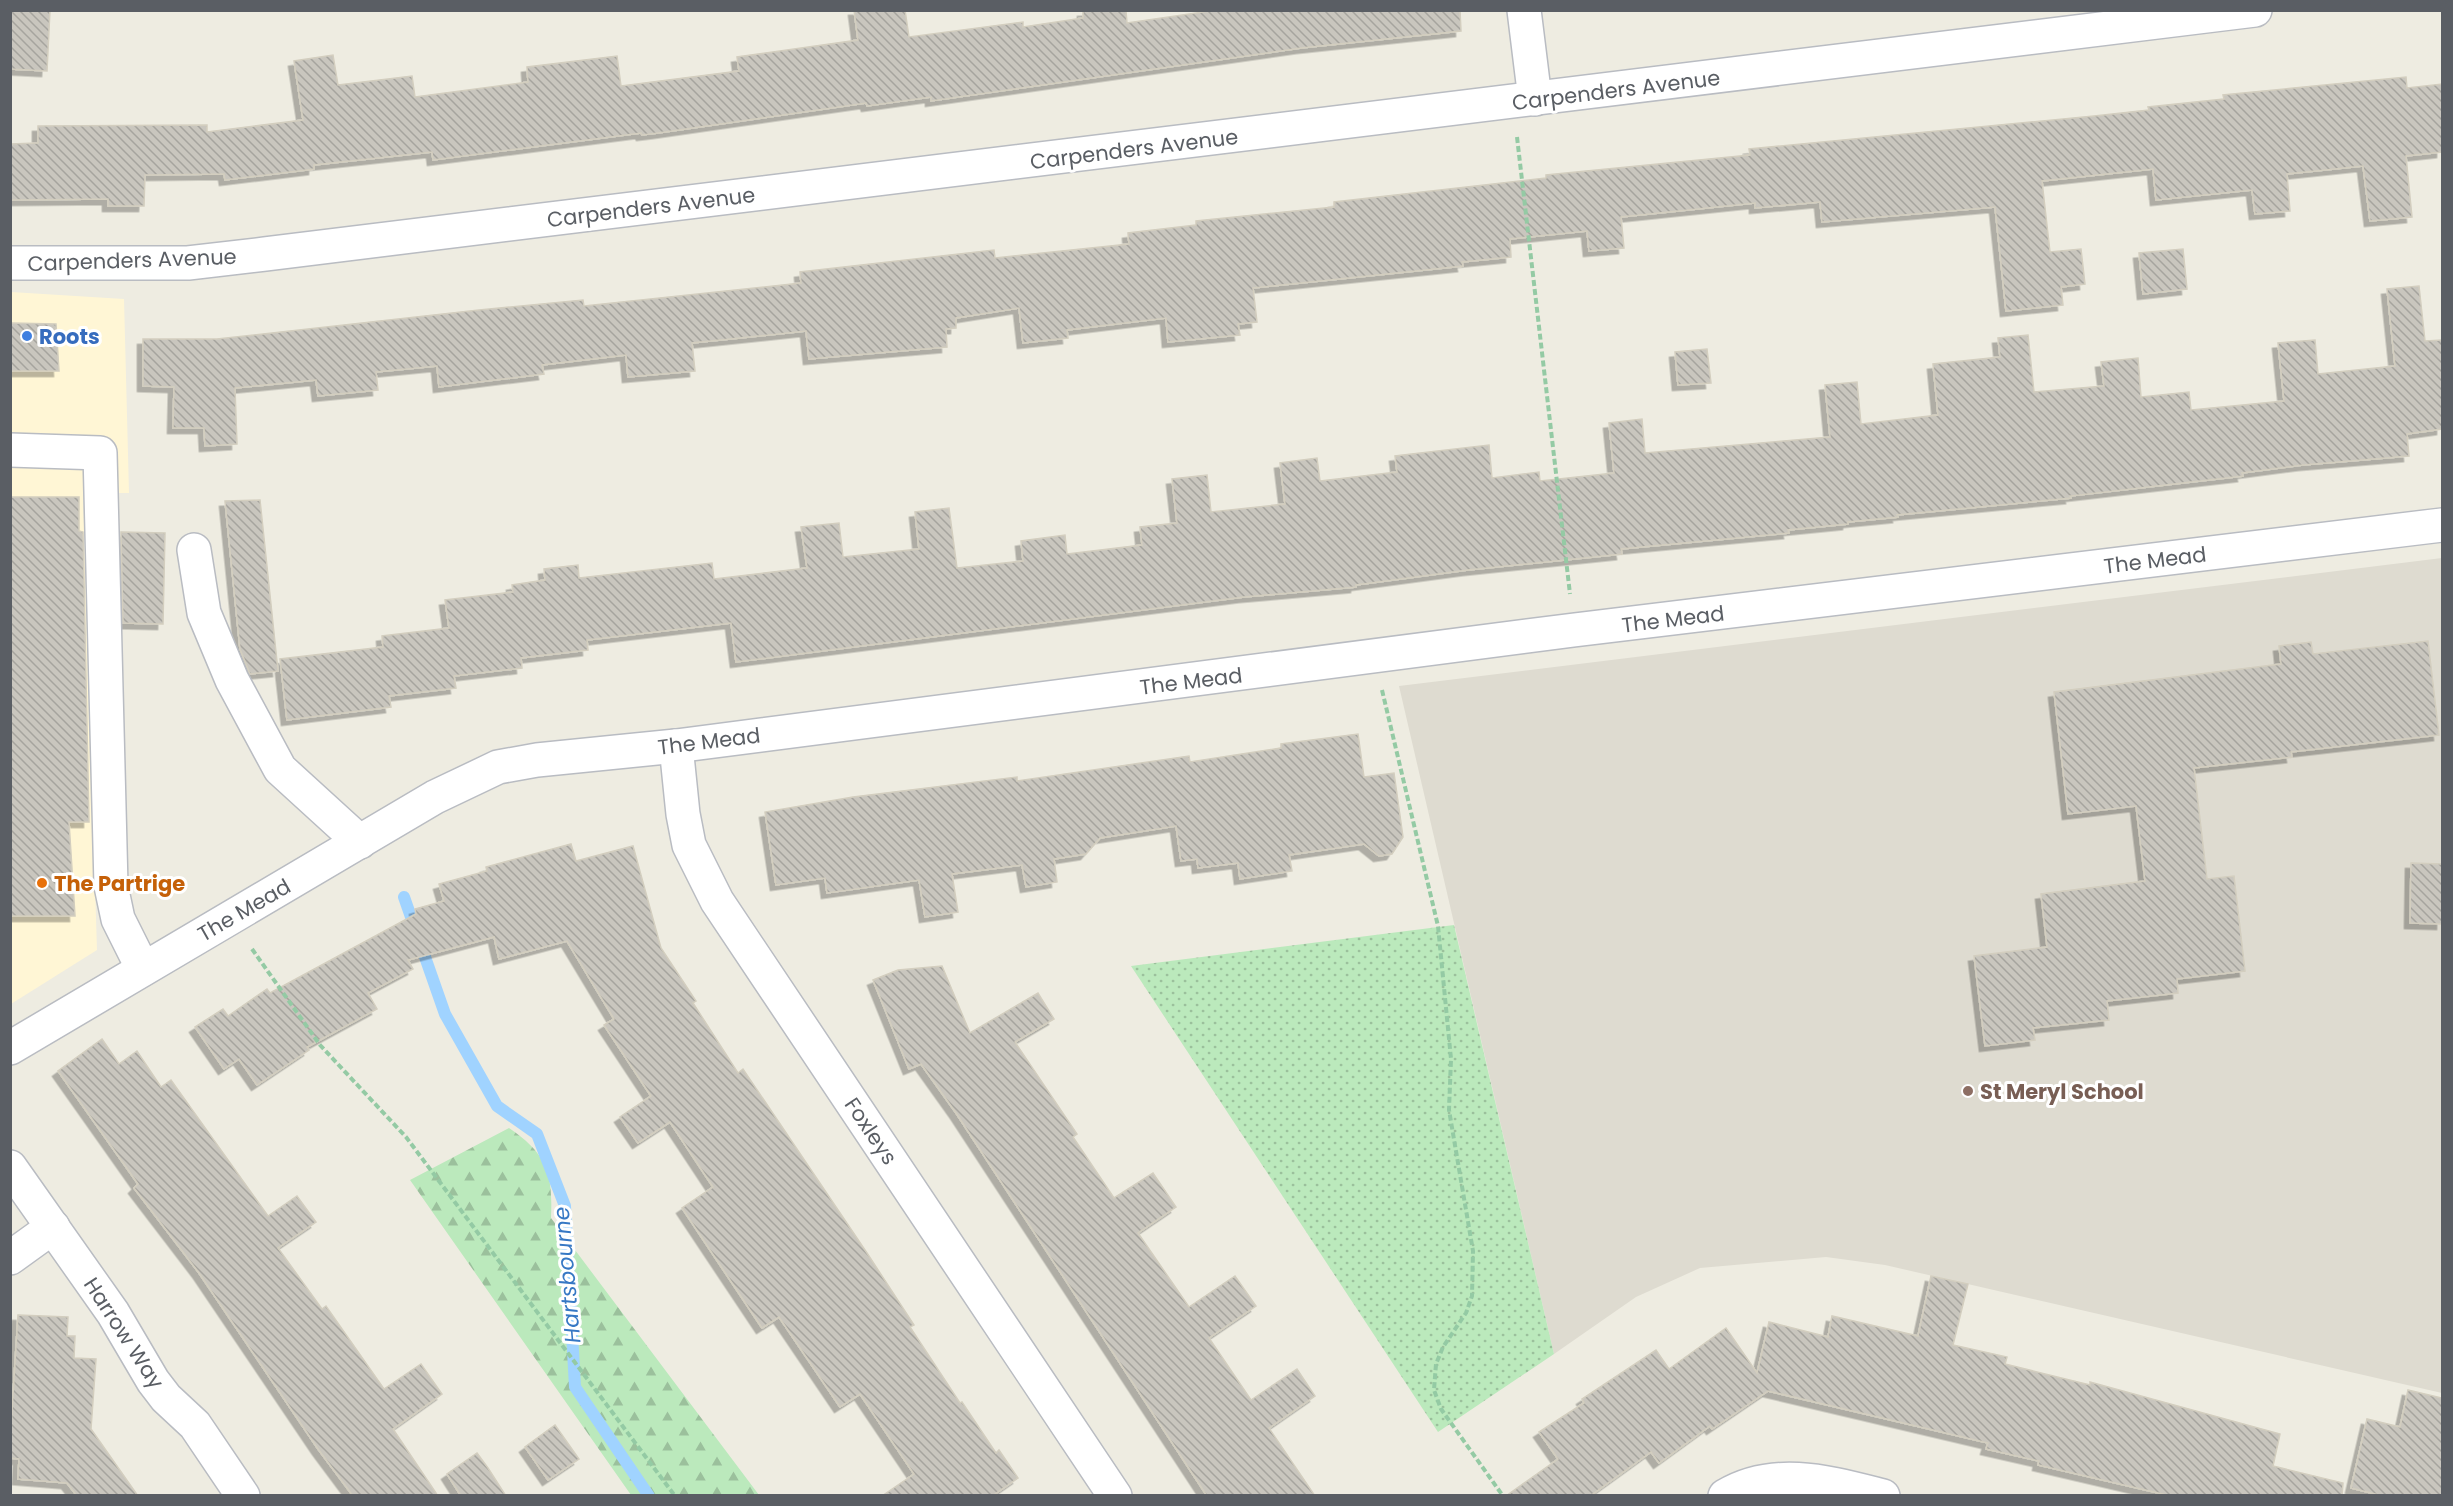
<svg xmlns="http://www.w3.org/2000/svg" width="2453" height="1506" font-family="Poppins,sans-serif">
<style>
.commercial{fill:#fff6d5}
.education{fill:#dedbd0}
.forest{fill:url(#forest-firs)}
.park{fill:url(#park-dots)}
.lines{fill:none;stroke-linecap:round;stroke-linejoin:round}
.stream{stroke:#a0d3ff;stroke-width:12}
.building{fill:url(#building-back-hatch);stroke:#d3cebf;stroke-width:1.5;filter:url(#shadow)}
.minor-casing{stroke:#b9bcc2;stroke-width:36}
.path{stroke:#94caa4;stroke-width:4;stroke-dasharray:6 3;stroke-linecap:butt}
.minor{stroke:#fff;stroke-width:33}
.shop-dot{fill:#3f7fe0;stroke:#fff;stroke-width:2}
.food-dot{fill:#e8710a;stroke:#fff;stroke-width:2}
.education-dot{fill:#8d6e63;stroke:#fff;stroke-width:2}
.labels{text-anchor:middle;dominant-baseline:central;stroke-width:6;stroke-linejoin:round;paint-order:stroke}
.street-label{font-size:21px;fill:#5a5e64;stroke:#fff}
.shop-label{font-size:21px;font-weight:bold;fill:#366cbe;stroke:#fff;text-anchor:start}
.food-label{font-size:21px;font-weight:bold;fill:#c56008;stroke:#fff;text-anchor:start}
.education-label{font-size:21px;font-weight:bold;fill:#785e54;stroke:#fff;text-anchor:start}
.water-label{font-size:22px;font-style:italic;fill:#3678c4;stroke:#fff}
</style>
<defs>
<pattern id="forest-firs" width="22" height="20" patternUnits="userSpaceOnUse" patternTransform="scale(1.5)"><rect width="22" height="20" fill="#bbe9bc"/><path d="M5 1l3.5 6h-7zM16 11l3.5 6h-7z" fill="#9bc09c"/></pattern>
<pattern id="park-dots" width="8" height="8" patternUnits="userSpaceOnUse" patternTransform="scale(1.5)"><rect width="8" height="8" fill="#bbe9bc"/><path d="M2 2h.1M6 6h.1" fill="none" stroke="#9bc09c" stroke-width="1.8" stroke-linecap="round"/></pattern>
<pattern id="building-back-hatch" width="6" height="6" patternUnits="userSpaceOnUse" patternTransform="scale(1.5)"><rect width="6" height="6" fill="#c9c6be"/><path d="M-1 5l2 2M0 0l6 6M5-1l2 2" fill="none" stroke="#a6a49e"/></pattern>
<filter id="shadow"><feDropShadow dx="-5.5" dy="5.5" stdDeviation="0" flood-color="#0004"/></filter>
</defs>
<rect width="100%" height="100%" fill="#eeece1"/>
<!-- commercial -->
<path class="commercial" d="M 11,292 L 124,299 L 129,493 L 83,493 L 97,950 L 11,1004 Z"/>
<!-- education -->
<path class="education" d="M 2442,558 L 2442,1393 L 1885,1265 L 1826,1257 L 1700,1268 L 1636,1297 L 1554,1354 L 1399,686 Z"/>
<!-- forest -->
<path class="forest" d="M 509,1128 C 547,1154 553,1173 551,1218 L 759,1495 L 631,1495 L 410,1180 Z"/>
<!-- park -->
<path class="park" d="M 1454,925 L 1554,1354 L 1438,1432 L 1131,966 Z"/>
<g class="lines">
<!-- stream -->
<path class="stream" d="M 404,897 L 445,1014 L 497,1106 L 537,1134 L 565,1206 L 575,1387 L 649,1496"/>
</g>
<!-- building -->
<g class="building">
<path d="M 10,10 L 50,10 L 47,71 L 10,69 Z"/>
<path d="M 854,10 L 905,10 L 909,37 L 1023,22 L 1023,27 L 1083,18 L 1083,11 L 1126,11 L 1127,23 L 1217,10 L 1460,10 L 1461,31 L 1301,48 L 931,101 L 931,97 L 867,106 L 866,103 L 658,133 L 642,135 L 641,133 L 433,160 L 432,152 L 314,165 L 314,169 L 225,180 L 224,174 L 145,175 L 144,206 L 108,206 L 108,199 L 10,200 L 10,144 L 38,143 L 38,126 L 207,125 L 207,132 L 303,120 L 294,61 L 333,55 L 338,85 L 412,76 L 415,97 L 528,82 L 527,67 L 617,56 L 621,86 L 739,71 L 737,57 L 858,40 Z"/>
<path d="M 2406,77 L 2407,88 L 2442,84 L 2442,152 L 2406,156 L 2412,217 L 2370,221 L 2363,166 L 2287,174 L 2290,211 L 2255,214 L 2252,190 L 2156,200 L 2153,169 L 2042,181 L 2050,252 L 2081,249 L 2085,284 L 2061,287 L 2063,305 L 2006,311 L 1995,207 L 1822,222 L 1820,202 L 1755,208 L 1755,203 L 1621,217 L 1624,248 L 1589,251 L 1587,231 L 1510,239 L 1511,257 L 1462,262 L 1463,266 L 1253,288 L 1257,322 L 1238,324 L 1240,335 L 1168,342 L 1166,318 L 1067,330 L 1068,338 L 1023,343 L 1019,308 L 956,318 L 956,328 L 946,329 L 947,347 L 912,350 L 809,359 L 806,331 L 692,343 L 695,371 L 628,377 L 626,355 L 542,365 L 544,374 L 439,387 L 437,366 L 376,372 L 378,390 L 318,396 L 316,380 L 235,388 L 237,444 L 205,446 L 204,428 L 173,428 L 174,387 L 143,386 L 143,339 L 217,339 L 479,310 L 583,300 L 584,306 L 801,283 L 800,272 L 994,250 L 995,258 L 1129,244 L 1128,233 L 1196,225 L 1196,221 L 1334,207 L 1334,202 L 1546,178 L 1546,175 L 1750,155 L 1749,149 L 2094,116 L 2149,110 L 2148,107 L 2224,99 L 2223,95 Z"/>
<path d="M 2183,249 L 2187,289 L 2143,294 L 2139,253 Z"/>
<path d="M 2419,286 L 2425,341 L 2442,340 L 2442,429 L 2407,434 L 2409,456 L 2303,465 L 2242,473 L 2243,476 L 2070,496 L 2071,498 L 1897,515 L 1898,517 L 1848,522 L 1848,524 L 1788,530 L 1789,533 L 1621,549 L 1622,554 L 1468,570 L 1356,585 L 1356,587 L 1244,597 L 736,662 L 731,623 L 587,640 L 588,650 L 521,658 L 522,668 L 454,676 L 456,688 L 389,696 L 391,707 L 287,720 L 280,659 L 383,647 L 382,636 L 449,628 L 445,600 L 513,592 L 512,585 L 545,580 L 544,569 L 578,565 L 579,578 L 712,563 L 714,579 L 807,568 L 801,527 L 839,523 L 843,557 L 919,549 L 915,512 L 949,508 L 957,568 L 1023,561 L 1021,541 L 1065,535 L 1067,554 L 1142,545 L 1140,527 L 1177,523 L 1172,479 L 1207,475 L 1211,512 L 1285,504 L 1280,463 L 1317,458 L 1320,481 L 1397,472 L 1395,456 L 1489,445 L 1492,478 L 1539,472 L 1540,481 L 1614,473 L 1609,423 L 1642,419 L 1645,453 L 1830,437 L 1825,385 L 1857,382 L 1861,424 L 1938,415 L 1933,364 L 2000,357 L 1998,338 L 2028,335 L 2034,392 L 2104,386 L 2101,362 L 2138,358 L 2141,397 L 2189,392 L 2191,410 L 2284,401 L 2278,343 L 2315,340 L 2318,374 L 2395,366 L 2387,289 Z"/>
<path d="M 10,323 L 56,324 L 59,371 L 10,371 Z"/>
<path d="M 1707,349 L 1711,383 L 1678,385 L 1675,352 Z"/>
<path d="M 10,497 L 79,497 L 79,531 L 83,532 L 89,822 L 69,822 L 75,916 L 10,916 Z"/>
<path d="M 260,500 L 278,671 L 250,674 L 240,649 L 225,501 Z"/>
<path d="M 121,532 L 165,533 L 163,624 L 123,623 Z"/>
<path d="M 2428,641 L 2439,735 L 2291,752 L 2292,757 L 2194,768 L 2207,879 L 2234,876 L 2245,971 L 2177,979 L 2178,993 L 2107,1001 L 2109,1020 L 2033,1028 L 2035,1040 L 1985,1046 L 1974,956 L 2047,947 L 2041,894 L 2145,881 L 2136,806 L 2068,814 L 2054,692 L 2281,664 L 2279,646 L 2311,642 L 2313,654 Z"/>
<path d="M 1358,734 L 1364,777 L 1394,773 L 1403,837 L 1392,854 L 1379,856 L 1364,844 L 1289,855 L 1292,871 L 1240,879 L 1238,863 L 1198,868 L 1197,859 L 1181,861 L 1176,826 L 1100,838 L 1086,854 L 1054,859 L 1057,882 L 1026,887 L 1022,865 L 952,874 L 958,912 L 925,917 L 919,880 L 827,893 L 825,878 L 776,885 L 765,812 L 853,797 L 1017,777 L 1017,781 L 1189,756 L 1190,762 L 1281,748 L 1281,744 Z"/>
<path d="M 571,844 L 576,861 L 633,846 L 661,948 L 696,1001 L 693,1003 L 738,1073 L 743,1069 L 867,1253 L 914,1325 L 910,1327 L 960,1403 L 962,1402 L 996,1453 L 999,1450 L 1018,1478 L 992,1496 L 882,1496 L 914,1474 L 860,1394 L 840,1407 L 779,1317 L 762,1328 L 682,1208 L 713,1187 L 670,1122 L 638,1143 L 620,1117 L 651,1096 L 604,1025 L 614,1019 L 567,941 L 499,959 L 494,937 L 408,960 L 413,969 L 368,993 L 377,1009 L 307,1047 L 309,1050 L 257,1085 L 239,1059 L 224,1069 L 195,1027 L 223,1009 L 228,1016 L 267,989 L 270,993 L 416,914 L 415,909 L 444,901 L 439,884 L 487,871 L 486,867 Z"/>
<path d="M 2411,863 L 2442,864 L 2442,924 L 2410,923 Z"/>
<path d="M 942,966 L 970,1033 L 1038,993 L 1054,1019 L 1015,1042 L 1077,1134 L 1073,1137 L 1114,1198 L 1153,1173 L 1176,1207 L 1138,1233 L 1189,1307 L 1235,1276 L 1256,1306 L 1209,1338 L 1251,1400 L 1297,1369 L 1315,1396 L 1269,1428 L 1315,1496 L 1207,1496 L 956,1113 L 921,1064 L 909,1069 L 873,980 L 898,970 Z"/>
<path d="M 102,1039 L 119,1064 L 137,1051 L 161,1087 L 171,1080 L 268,1216 L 297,1196 L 316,1222 L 278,1248 L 322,1309 L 326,1306 L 384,1389 L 421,1364 L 442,1394 L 393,1429 L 438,1496 L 353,1496 L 318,1449 L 199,1273 L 134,1188 L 138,1184 L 58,1071 Z"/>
<path d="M 1931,1276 L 1968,1284 L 1953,1345 L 2007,1357 L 2005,1364 L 2090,1385 L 2090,1382 L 2280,1434 L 2273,1466 L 2343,1483 L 2342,1496 L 2171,1496 L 2038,1465 L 2039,1461 L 1986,1449 L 1988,1443 L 1768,1391 L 1712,1429 L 1710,1426 L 1659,1463 L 1651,1452 L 1590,1496 L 1506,1496 L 1558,1459 L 1539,1432 L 1584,1403 L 1582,1399 L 1656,1350 L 1669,1369 L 1726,1328 L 1757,1373 L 1769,1322 L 1828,1337 L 1832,1316 L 1918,1336 Z"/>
<path d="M 18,1315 L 68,1317 L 67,1336 L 75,1336 L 74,1358 L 96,1359 L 91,1429 L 138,1496 L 77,1496 L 67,1483 L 18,1479 L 19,1459 L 10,1458 L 10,1443 Z"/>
<path d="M 2408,1390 L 2442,1398 L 2442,1496 L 2383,1496 L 2351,1488 L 2367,1419 L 2400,1427 Z"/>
<path d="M 555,1425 L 579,1459 L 548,1480 L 525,1447 Z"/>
<path d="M 477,1453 L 488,1468 L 506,1496 L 461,1496 L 447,1474 Z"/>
</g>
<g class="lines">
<!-- minor casing -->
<g class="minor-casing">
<g id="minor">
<path d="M 1524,10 L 1535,99"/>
<path d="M 10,263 L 188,263 L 265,254 L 2255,10"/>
<path d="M 10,450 L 100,453 L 111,886 L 118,919 L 143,969"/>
<path d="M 194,550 L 204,613 L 232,680 L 280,769 L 360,842"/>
<path d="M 676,746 L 683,814 L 689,845 L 717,901 L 1115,1496"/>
<path d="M 10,1048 L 435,797 L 498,767 L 537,760 L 676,746 L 1574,630 L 2442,525"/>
<path d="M 10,1167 L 113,1313 L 153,1381 L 166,1398 L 195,1425 L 243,1496"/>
<path d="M 10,1258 L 53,1227"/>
<path d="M 1725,1496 C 1775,1466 1831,1483 1883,1496"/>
</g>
</g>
<!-- path -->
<g class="path">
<path d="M 1517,137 L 1570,594"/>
<path d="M 1382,690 L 1438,926 L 1451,1059 L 1449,1110 L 1473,1251 L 1472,1296 L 1466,1313 L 1443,1347 L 1436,1364 L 1434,1390 L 1441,1409 L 1503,1496"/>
<path d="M 252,949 L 320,1045 L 406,1137 L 675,1496"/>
</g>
<!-- minor -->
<use href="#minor" class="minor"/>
</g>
<!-- markers -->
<circle class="shop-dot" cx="27" cy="336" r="6"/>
<circle class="food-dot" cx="42" cy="883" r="6"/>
<circle class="education-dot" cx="1968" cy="1091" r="6"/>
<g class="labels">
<!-- street labels -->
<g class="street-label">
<text transform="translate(1616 90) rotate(-7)">Carpenders Avenue</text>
<text transform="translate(1134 149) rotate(-7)">Carpenders Avenue</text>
<text transform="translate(651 207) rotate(-7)">Carpenders Avenue</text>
<text transform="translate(132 260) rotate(-2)">Carpenders Avenue</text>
<text transform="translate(2155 560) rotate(-7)">The Mead</text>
<text transform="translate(1673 619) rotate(-7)">The Mead</text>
<text transform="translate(1191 681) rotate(-7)">The Mead</text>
<text transform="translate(709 741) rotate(-7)">The Mead</text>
<text transform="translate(244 910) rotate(-30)">The Mead</text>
<text transform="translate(871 1131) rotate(56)">Foxleys</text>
<text transform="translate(124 1333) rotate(57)">Harrow Way</text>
</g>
<!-- shop labels -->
<g class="shop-label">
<text x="39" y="336">Roots</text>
</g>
<!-- food labels -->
<g class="food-label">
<text x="54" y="883">The Partrige</text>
</g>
<!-- education labels -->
<g class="education-label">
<text x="1980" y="1091">St Meryl School</text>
</g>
<!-- water labels -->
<g class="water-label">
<text transform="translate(567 1275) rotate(-95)">Hartsbourne</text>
</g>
</g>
<!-- border -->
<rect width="2453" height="1506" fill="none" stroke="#5a5e64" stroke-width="24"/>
</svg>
